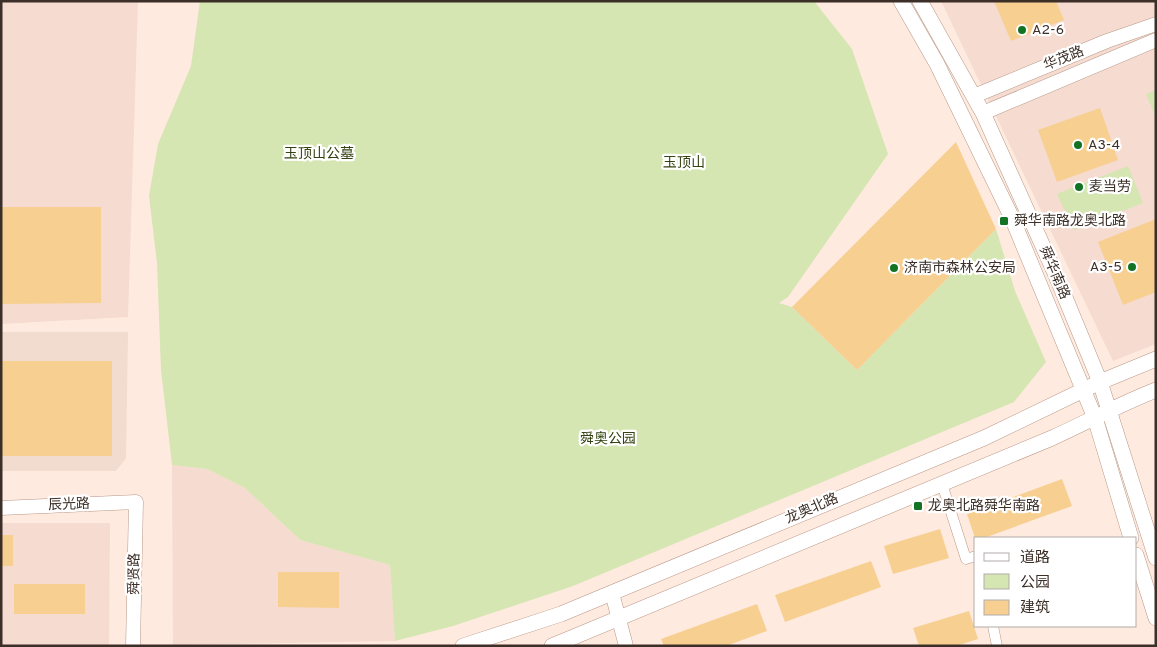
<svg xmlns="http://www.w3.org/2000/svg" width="1157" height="647" font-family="Overpass,'Noto Sans SC',sans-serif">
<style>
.built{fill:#f5dbd0}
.industrial{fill:#f1dccf}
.green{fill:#d5e6b2}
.building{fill:#f7d091}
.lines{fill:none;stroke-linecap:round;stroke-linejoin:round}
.street-casing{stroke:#b89887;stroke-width:11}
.secondary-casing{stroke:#b89887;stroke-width:15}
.primary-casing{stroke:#b89887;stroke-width:16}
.street{stroke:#fff;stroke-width:10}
.secondary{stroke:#fff;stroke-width:14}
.primary{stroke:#fff;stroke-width:15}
.poi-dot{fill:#117323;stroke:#fff;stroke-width:2}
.labels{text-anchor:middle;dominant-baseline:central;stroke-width:4.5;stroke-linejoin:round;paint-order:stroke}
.poi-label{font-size:14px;fill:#3c2f28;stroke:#fff;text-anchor:start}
.street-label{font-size:14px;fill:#3c2f28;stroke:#fff}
.park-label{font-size:14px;fill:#354212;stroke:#fff}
</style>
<rect width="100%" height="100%" fill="#ffeadf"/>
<!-- built -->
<g class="built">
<path d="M 1,1 L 138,1 L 128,317 L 1,324 Z"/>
<path d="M 941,1 L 1156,1 L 1156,344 L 1113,361 Z"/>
<path d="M 172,465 L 207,469 L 245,488 L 300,540 L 390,565 L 395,641 L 173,645 Z"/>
<path d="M 1,523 L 110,523 L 109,646 L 1,646 Z"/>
</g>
<!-- industrial -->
<path class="industrial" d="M 1,332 L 128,332 L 126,458 L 116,471 L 1,471 Z"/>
<!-- green -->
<g class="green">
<path d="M 200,1 L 814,1 L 852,49 L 888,154 L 788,297 L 779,303 L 792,307 L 857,370 L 996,229 L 1015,291 L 1046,362 L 1014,402 L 573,586 L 453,626 L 395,641 L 390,565 L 300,540 L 245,488 L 207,469 L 172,465 L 161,370 L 157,263 L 149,196 L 158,144 L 191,66 Z"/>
<path d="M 1156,90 L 1156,118 L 1146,94 Z"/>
<path d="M 1128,166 L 1143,203 L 1074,230 L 1057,194 Z"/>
</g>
<!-- building -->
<g class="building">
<path d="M 994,1 L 1056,1 L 1064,20 L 1011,41 Z"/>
<path d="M 1100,108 L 1118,160 L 1057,182 L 1038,130 Z"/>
<path d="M 956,142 L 996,229 L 857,370 L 792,307 Z"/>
<path d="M 1,207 L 101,207 L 101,303 L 1,304 Z"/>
<path d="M 1156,219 L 1156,292 L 1123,305 L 1098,242 Z"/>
<rect x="1" y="361" width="111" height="95"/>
<path d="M 1062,479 L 1072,506 L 984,538 L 975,538 L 967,514 Z"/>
<path d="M 940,529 L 949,558 L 893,574 L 884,546 Z"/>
<rect x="1" y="535" width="12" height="31"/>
<path d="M 871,561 L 881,587 L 785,622 L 775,595 Z"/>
<path d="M 278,572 L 339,572 L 339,608 L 278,607 Z"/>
<rect x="14" y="584" width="71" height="30"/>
<path d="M 757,604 L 767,631 L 726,646 L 664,646 L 661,639 Z"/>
<path d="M 969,611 L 978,639 L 956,646 L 919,646 L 913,628 Z"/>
</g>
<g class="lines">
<!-- street casing -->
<g class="street-casing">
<g id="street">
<path d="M 942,484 L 966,559 L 976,556"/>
<path d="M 993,626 L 997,646"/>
</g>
</g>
<!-- secondary casing -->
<g class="secondary-casing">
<g id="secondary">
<path d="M 974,96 L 1107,41 L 1156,24"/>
<path d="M 983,113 L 1156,40"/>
<path d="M 1,508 L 136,502 L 133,646"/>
<path d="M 612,593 L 626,646"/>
</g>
</g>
<!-- primary casing -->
<g class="primary-casing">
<g id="primary">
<path d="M 901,1 L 937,64 L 1012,218 L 1095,418 L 1131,538"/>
<path d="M 920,1 L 983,113 L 1055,273 L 1100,382 L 1156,558"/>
<path d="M 1136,555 L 1156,618"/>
<path d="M 463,646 L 561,614 L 984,438 L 1100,382 L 1156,359"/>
<path d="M 552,646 L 1052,438 C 1087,422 1120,404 1156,390"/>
</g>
</g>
<!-- street -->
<use href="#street" class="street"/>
<!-- secondary -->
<use href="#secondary" class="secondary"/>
<!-- primary -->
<use href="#primary" class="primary"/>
</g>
<!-- markers -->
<g class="poi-dot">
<circle cx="1022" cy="30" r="5"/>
<circle cx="1078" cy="145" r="5"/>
<circle cx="1079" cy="187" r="5"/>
<rect x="999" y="216" width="10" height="10" rx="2.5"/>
<circle cx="1132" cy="267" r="5"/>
<circle cx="894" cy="268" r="5"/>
<rect x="913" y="501" width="10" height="10" rx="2.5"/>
</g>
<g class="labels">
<!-- poi labels -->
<g class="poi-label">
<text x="1032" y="30">A2-6</text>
<text x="1088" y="145">A3-4</text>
<text x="1089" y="187">麦当劳</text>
<text x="1014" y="221">舜华南路龙奥北路</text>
<text x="1122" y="267" text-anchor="end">A3-5</text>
<text x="904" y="268">济南市森林公安局</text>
<text x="928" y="506">龙奥北路舜华南路</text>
</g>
<!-- street labels -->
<g class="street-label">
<text transform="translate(1064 59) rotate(-22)">华茂路</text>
<text transform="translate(1054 273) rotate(67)">舜华南路</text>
<text transform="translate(69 505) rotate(-2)">辰光路</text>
<text transform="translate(812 509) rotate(-23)">龙奥北路</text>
<text transform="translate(135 574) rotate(-89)">舜贤路</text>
</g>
<!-- park labels -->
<g class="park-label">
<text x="319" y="154">玉顶山公墓</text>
<text x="684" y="163">玉顶山</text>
<text x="608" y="439">舜奥公园</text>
</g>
</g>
<!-- border -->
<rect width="1157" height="647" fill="none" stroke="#3c2f28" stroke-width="5"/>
<!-- legend -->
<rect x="974" y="537" width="162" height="90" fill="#ffffff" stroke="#b1aca9"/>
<rect x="984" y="553" width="25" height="8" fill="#ffffff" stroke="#b1aca9"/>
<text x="1020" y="562" font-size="15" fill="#3c2f28">道路</text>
<rect x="984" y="574" width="25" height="15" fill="#d5e6b2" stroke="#b1aca9"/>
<text x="1020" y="587" font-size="15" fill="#3c2f28">公园</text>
<rect x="984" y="600" width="25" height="15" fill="#f7d091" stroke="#b1aca9"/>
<text x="1020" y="612" font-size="15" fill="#3c2f28">建筑</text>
</svg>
